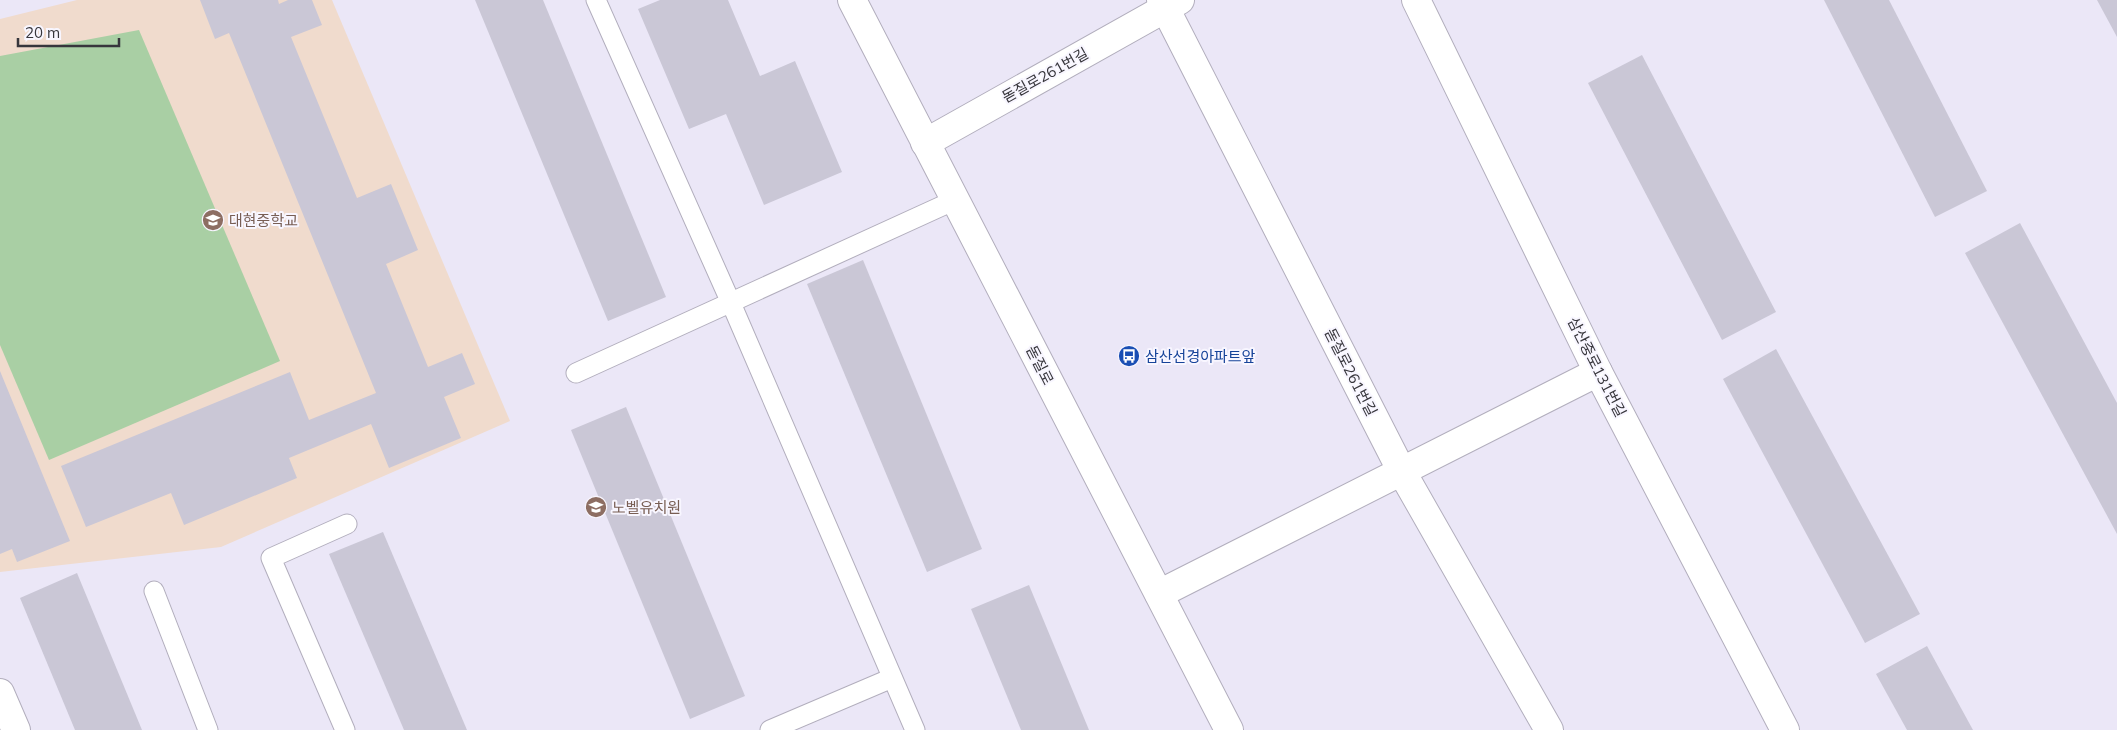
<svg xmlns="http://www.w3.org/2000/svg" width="2117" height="730" font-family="Mulish,'Noto Sans KR',sans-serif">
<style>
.education{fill:#f0dbcd}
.green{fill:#a9cfa4}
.building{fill:#cac7d6}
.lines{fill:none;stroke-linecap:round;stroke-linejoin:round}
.service-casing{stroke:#b2aebd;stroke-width:21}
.minor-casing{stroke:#b2aebd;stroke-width:30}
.secondary-casing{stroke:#b2aebd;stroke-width:30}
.service{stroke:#fff;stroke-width:19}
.minor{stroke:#fff;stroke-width:28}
.secondary{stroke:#fff;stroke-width:28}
.labels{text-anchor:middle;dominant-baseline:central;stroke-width:4;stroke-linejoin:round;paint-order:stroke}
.street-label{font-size:15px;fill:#37363c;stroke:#f8f6ff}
.education-label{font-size:15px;fill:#785e54;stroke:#f8f6ff;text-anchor:start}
.transit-label{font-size:15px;fill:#164399;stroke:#f8f6ff;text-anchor:start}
</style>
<rect width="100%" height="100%" fill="#ebe7f7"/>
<!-- education -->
<path class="education" d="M 77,0 L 332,0 L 510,421 L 221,547 L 0,572 L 0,19 Z"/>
<!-- green -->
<path class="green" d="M 139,30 L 280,361 L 49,460 L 0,345 L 0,56 Z"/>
<!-- building -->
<g class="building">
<path d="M 200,0 L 278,0 L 279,4 L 288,0 L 312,0 L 322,25 L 291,37 L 357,198 L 391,184 L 418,250 L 386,264 L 428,367 L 462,353 L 475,384 L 444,397 L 461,438 L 389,468 L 371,424 L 289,458 L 297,478 L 184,525 L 171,493 L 86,527 L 61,466 L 290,372 L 309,420 L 376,393 L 229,33 L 215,39 Z"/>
<path d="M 475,0 L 543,0 L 666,297 L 608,321 Z"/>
<path d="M 660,0 L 728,0 L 760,76 L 795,61 L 842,172 L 764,205 L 726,114 L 689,129 L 638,9 Z"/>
<path d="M 1824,0 L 1889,0 L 1987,191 L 1935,217 Z"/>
<path d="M 2097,0 L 2117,0 L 2117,37 Z"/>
<path d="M 1642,55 L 1776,312 L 1722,340 L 1588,83 Z"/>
<path d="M 2020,223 L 2117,403 L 2117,534 L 1965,253 Z"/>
<path d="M 863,260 L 982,549 L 927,572 L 807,284 Z"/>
<path d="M 1776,349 L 1920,614 L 1865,643 L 1723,379 Z"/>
<path d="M 0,371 L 70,541 L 17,562 L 12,549 L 0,554 Z"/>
<path d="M 626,407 L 745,696 L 690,719 L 571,430 Z"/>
<path d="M 383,532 L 467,730 L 404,730 L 329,554 Z"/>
<path d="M 77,573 L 142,730 L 75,730 L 20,598 Z"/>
<path d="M 1029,585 L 1089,730 L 1021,730 L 971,609 Z"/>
<path d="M 1927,646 L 1973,730 L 1907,730 L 1876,674 Z"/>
</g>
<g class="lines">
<!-- service casing -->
<g class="service-casing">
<g id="service">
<path d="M 596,0 L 731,303 L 915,730"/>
<path d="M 576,373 L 955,200"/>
<path d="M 154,591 L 208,730"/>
<path d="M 345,730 L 271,558 L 347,524"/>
<path d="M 770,730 L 892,678"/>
</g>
</g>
<!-- minor casing -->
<g class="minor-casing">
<g id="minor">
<path d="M 1161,0 L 1402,472 L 1549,730"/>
<path d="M 1416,0 L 1598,372 L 1785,730"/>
<path d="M 925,143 L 1180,0"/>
<path d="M 1159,594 L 1598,372"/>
<path d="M 0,693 L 16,730"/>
</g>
</g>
<!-- secondary casing -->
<g class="secondary-casing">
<path id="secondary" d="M 852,0 L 1229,730"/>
</g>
<!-- service -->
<use href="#service" class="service"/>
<!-- minor -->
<use href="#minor" class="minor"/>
<!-- secondary -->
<use href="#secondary" class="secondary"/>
</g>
<!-- icons -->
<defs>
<g id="school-disc" transform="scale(1.125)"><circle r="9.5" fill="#8d6e63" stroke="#f8f6ff"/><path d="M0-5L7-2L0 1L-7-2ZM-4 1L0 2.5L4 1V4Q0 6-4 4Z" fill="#fff"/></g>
<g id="bus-disc" transform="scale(1.125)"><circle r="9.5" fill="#1a4fb4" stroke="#f8f6ff"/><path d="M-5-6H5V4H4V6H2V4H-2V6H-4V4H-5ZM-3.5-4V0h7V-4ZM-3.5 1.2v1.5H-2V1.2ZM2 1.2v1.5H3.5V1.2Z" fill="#fff"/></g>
</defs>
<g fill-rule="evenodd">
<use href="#school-disc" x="213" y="220"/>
<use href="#bus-disc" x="1129" y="356"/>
<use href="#school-disc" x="596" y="507"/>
</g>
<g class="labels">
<!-- street labels -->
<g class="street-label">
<text transform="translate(1045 75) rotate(-29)">돋질로261번길</text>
<text transform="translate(1040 365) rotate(63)">돋질로</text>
<text transform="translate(1597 367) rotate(63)">삼산중로131번길</text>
<text transform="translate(1351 372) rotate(63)">돋질로261번길</text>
</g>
<!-- education labels -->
<g class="education-label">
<text x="229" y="220">대현중학교</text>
<text x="612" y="507">노벨유치원</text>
</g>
<!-- transit labels -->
<g class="transit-label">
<text x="1145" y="356">삼산선경아파트앞</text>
</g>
</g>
<!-- scale -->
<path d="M18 38v8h101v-8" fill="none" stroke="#37363c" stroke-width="2.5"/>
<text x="25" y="38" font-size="15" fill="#37363c" stroke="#f8f6ff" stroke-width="4" paint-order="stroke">20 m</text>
</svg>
